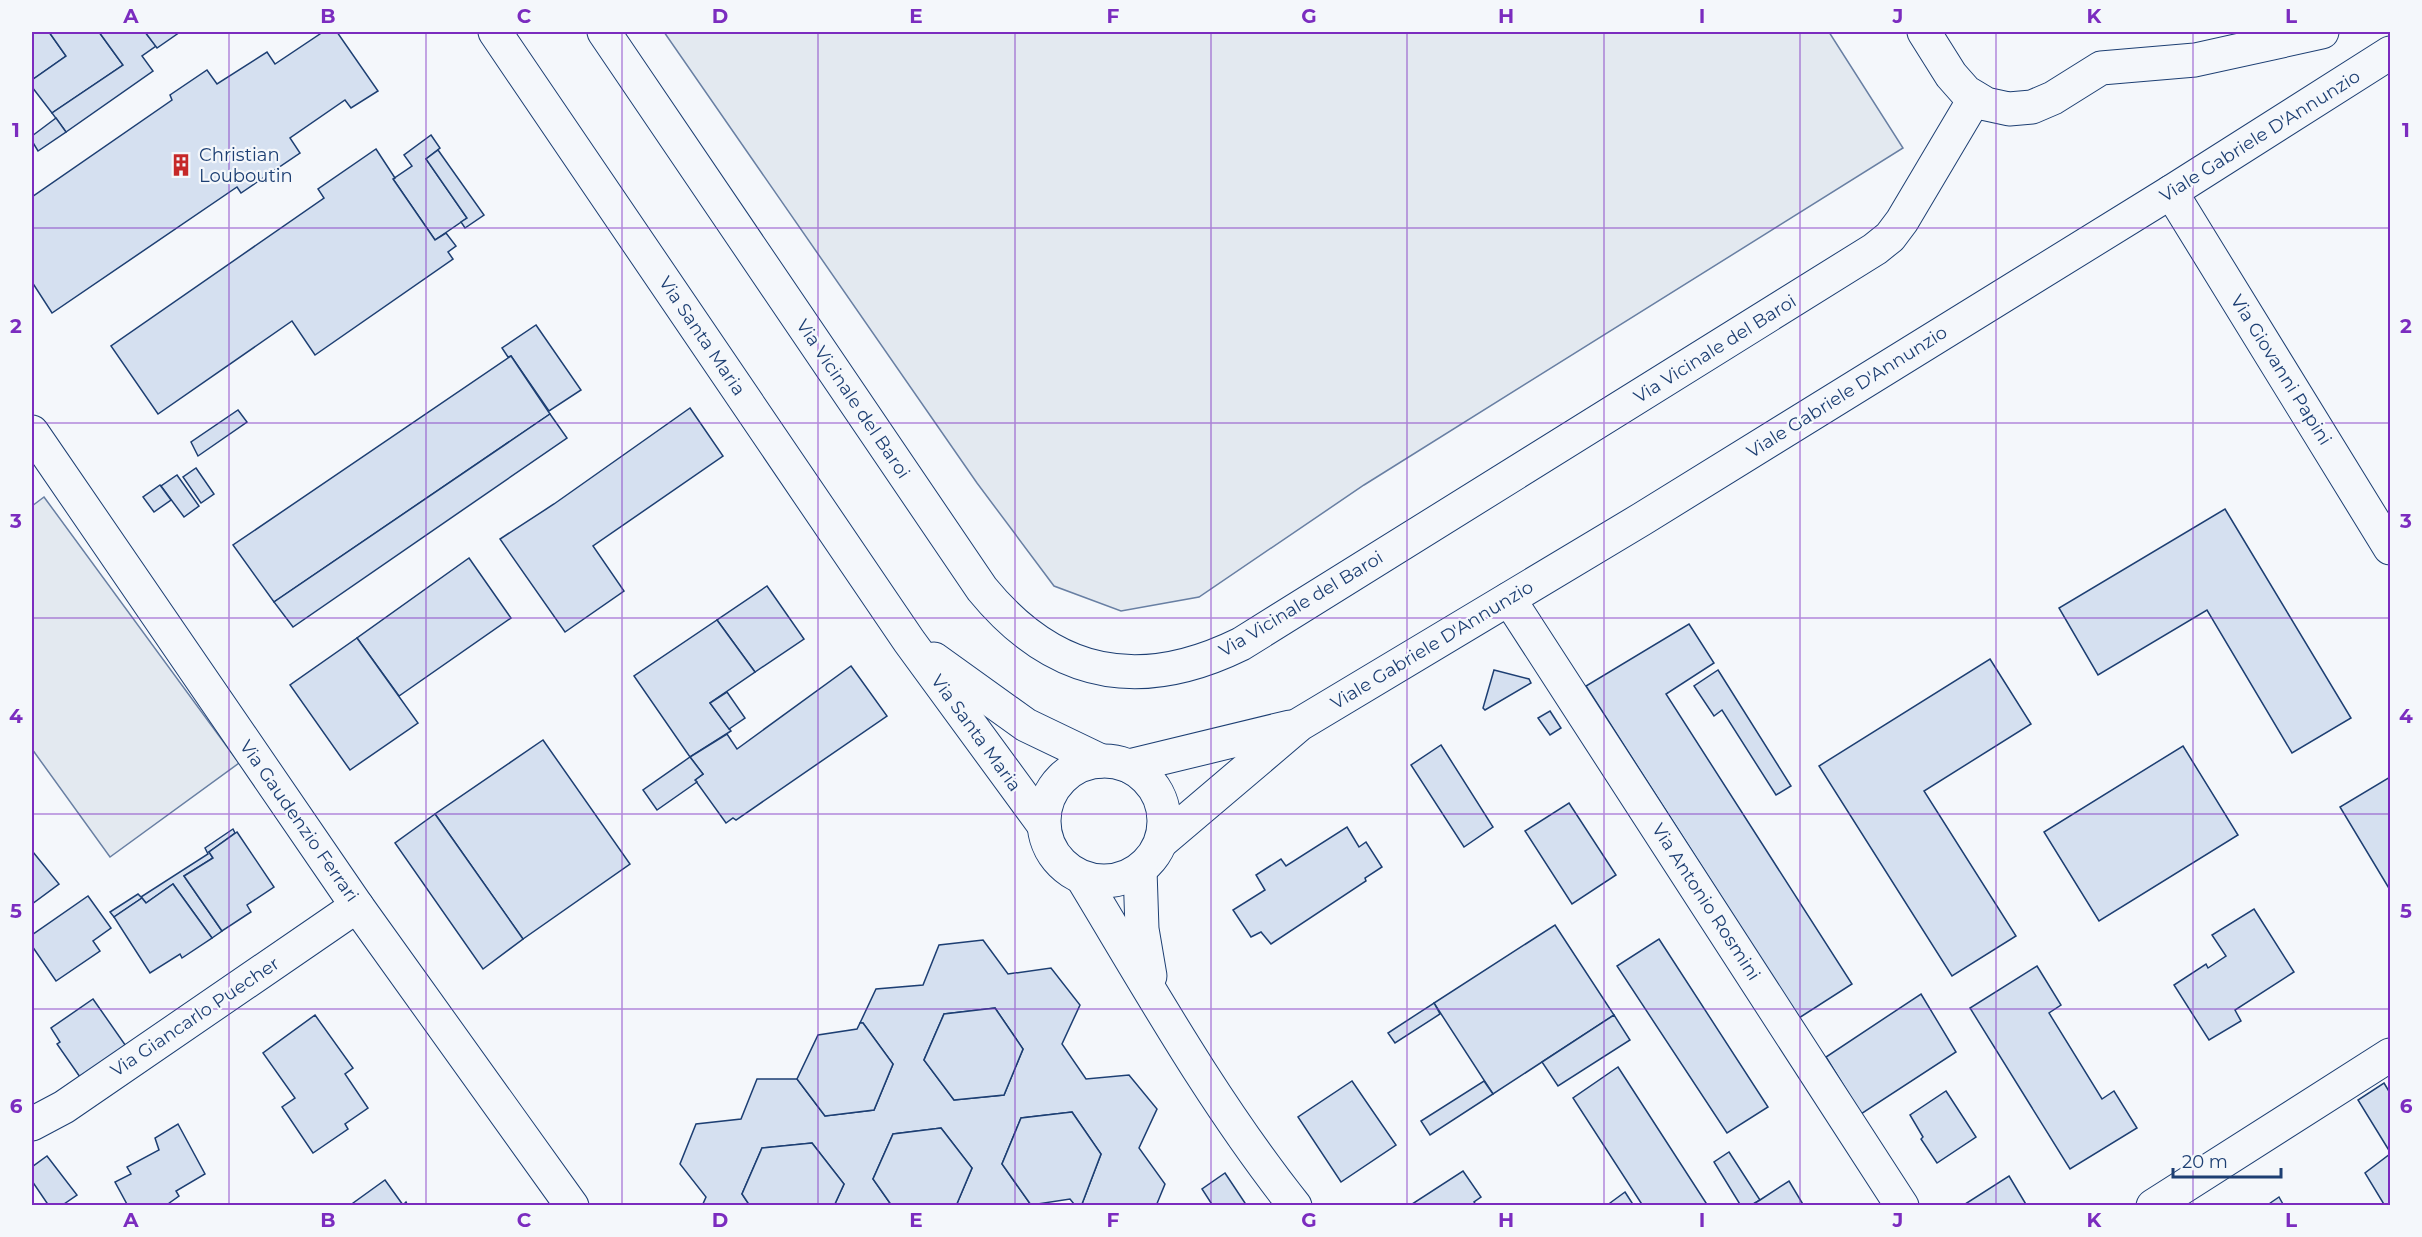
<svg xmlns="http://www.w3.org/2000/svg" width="2422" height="1237" font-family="Montserrat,sans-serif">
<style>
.green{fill:#e3e9f0;stroke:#687fa3;stroke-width:1.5}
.building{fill:#d5e0f0;stroke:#1d3f73;stroke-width:1.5;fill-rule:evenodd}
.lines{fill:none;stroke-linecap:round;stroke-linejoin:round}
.minor-casing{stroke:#1d3f73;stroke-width:35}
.major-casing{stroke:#1d3f73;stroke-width:35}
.minor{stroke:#f4f7fb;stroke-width:33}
.major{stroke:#f4f7fb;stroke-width:33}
.grid{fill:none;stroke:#7b2cbf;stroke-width:1.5;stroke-opacity:0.55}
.labels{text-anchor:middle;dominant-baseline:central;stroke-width:4.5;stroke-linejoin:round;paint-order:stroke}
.street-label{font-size:18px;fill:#1d3f73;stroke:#f4f7fb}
.poi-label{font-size:18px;fill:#1d3f73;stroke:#f4f7fb;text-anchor:start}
.neatline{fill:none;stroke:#7b2cbf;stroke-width:2}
.grid-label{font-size:20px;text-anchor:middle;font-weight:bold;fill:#7b2cbf}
</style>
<rect width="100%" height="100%" fill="#f4f7fb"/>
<!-- green -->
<g class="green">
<path d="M 664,32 L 1829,32 L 1903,148 L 1364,485 L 1199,597 L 1121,611 L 1054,586 L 977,483 Z"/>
<path d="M 44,497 L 239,763 L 110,857 L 32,749 L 32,506 Z"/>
</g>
<!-- building -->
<g class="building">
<path d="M 32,32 L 49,32 L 66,56 L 32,80 Z"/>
<path d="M 49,32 L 99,32 L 123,65 L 52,113 L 32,87 L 32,80 L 66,56 Z"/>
<path d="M 99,32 L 145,32 L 156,46 L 142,56 L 153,71 L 66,132 L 52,113 L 123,65 Z"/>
<path d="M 145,32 L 180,32 L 157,48 Z"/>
<path d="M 323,32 L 337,32 L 378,91 L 351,108 L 345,100 L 290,138 L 300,153 L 241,193 L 237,187 L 52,313 L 32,282 L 32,197 L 172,100 L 170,95 L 207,70 L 217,84 L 267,52 L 275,64 Z"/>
<path d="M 56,118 L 66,132 L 38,151 L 32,141 L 32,136 Z"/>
<path d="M 431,135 L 440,148 L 426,159 L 467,218 L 435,240 L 393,179 L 412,166 L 404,155 Z"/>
<path d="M 376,149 L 395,178 L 393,179 L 435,240 L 446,233 L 456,246 L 448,252 L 453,259 L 315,355 L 292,321 L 158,414 L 111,346 L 324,198 L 318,189 Z"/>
<path d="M 438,150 L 484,215 L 465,228 L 461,222 L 467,218 L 426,159 Z"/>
<path d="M 536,325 L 581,390 L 549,411 L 511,356 L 508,357 L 502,348 Z"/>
<path d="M 511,356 L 550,414 L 274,602 L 233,545 Z"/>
<path d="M 690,408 L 723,456 L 593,546 L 624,591 L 565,632 L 500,539 L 554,504 Z"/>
<path d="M 238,410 L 247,422 L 198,456 L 191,442 Z"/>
<path d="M 550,414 L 567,438 L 293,627 L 274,602 Z"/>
<path d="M 196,468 L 214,494 L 201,503 L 183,477 Z"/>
<path d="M 177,475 L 199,506 L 184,517 L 161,486 Z"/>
<path d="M 160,485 L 171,500 L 154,512 L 143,497 Z"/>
<path d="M 2225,509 L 2351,718 L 2292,753 L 2207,610 L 2098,675 L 2059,608 Z"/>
<path d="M 469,558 L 511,618 L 399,696 L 357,638 Z"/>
<path d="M 767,586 L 804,639 L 755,672 L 717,620 Z"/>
<path d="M 717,620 L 755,672 L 710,703 L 731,731 L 690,757 L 634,676 Z"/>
<path d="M 1689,624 L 1714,663 L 1666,694 L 1852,984 L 1799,1018 L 1586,686 Z"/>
<path d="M 357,638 L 418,723 L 350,770 L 290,685 Z"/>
<path d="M 1990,659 L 2031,724 L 1924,791 L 2016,936 L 1952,976 L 1819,766 Z"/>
<path d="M 851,666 L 887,716 L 736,820 L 733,818 L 726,823 L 695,780 L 703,774 L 690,757 L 727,734 L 737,749 Z"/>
<path d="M 1494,670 L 1529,679 L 1531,683 L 1485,710 L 1483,708 Z"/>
<path d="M 1718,670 L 1791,786 L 1776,795 L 1722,710 L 1714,716 L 1694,686 Z"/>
<path d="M 727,692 L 745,718 L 729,729 L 710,703 Z"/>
<path d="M 1550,711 L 1561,728 L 1550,735 L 1538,718 Z"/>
<path d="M 543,740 L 630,864 L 523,939 L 435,814 Z"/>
<path d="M 1441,745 L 1493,827 L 1464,847 L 1411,765 Z"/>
<path d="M 2183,746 L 2238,835 L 2099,921 L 2044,832 Z"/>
<path d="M 690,757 L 703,774 L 695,780 L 697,782 L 657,810 L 643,790 Z"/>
<path d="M 2390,777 L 2390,890 L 2340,807 Z"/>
<path d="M 1569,803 L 1616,875 L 1572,904 L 1525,831 Z"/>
<path d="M 435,814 L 523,939 L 483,969 L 395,843 Z"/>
<path d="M 1347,827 L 1359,847 L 1366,842 L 1382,867 L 1365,878 L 1366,881 L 1271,944 L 1261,932 L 1251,937 L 1233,910 L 1265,890 L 1256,875 L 1281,859 L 1286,866 Z"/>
<path d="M 233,829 L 235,833 L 209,852 L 213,858 L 184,876 L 222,931 L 212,938 L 173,884 L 146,903 L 142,898 L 114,917 L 110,912 L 138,894 L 141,897 L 208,854 L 205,848 Z"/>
<path d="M 237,832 L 274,887 L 247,905 L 251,912 L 222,931 L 184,876 L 213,858 L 209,852 Z"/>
<path d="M 33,852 L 59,884 L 32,904 L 32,853 Z"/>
<path d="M 173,884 L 212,938 L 182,958 L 180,954 L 150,973 L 114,917 L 142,898 L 146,903 Z"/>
<path d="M 88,896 L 111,928 L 93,941 L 100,951 L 56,981 L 32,946 L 32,935 Z"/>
<path d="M 2254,909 L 2294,972 L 2235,1010 L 2241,1021 L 2209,1040 L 2174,985 L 2206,964 L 2208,968 L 2226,956 L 2212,935 Z"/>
<path d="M 1555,925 L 1614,1015 L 1493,1094 L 1434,1003 Z"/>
<path d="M 1659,939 L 1768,1107 L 1727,1133 L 1617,966 Z"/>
<path d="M 983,940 L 1008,974 L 1051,968 L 1080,1005 L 1062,1044 L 1086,1079 L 1129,1075 L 1157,1109 L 1139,1148 L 1165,1184 L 1156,1206 L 1075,1206 L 1082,1204 L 1101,1154 L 1072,1112 L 1021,1118 L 1002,1164 L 1031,1205 L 956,1206 L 972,1168 L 941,1128 L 893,1134 L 873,1179 L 892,1206 L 834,1206 L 844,1184 L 812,1143 L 762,1148 L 742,1194 L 750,1206 L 702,1206 L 706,1197 L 680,1164 L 696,1124 L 741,1119 L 757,1079 L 797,1079 L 825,1116 L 874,1110 L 893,1064 L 863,1023 L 860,1023 L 876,989 L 923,985 L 939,945 ZM 995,1008 L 1023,1049 L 1004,1095 L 954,1100 L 924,1060 L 944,1014 Z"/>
<path d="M 2037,966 L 2061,1005 L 2049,1013 L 2102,1099 L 2114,1091 L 2137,1128 L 2070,1169 L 1970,1008 Z"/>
<path d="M 1921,994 L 1956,1052 L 1861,1114 L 1826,1057 Z"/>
<path d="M 93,999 L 128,1049 L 80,1077 L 57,1044 L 60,1042 L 51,1028 Z"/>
<path d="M 1434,1003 L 1440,1014 L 1395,1043 L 1388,1033 Z"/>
<path d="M 995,1008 L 1023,1049 L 1004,1095 L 954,1100 L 924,1060 L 944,1014 Z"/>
<path d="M 315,1015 L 353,1068 L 345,1074 L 368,1108 L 345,1124 L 348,1129 L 313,1153 L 282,1107 L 295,1098 L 263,1053 Z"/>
<path d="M 1614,1015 L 1630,1040 L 1558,1086 L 1542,1062 Z"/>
<path d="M 860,1023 L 863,1023 L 893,1064 L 874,1110 L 825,1116 L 797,1079 L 818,1035 L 857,1029 Z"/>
<path d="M 1618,1067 L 1708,1206 L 1643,1206 L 1573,1098 Z"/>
<path d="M 1352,1081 L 1396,1145 L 1341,1182 L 1298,1117 Z"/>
<path d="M 1484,1081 L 1493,1094 L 1430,1135 L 1421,1121 Z"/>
<path d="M 2384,1083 L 2390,1093 L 2390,1152 L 2358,1100 Z"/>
<path d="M 1946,1091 L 1976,1137 L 1937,1163 L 1921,1139 L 1923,1137 L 1910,1115 Z"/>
<path d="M 1072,1112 L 1101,1154 L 1082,1204 L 1074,1204 L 1070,1199 L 1031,1205 L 1002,1164 L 1021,1118 Z"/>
<path d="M 178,1124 L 205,1174 L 176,1191 L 179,1196 L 165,1206 L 128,1206 L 115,1182 L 131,1174 L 127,1167 L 159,1150 L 155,1138 Z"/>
<path d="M 941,1128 L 972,1168 L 956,1206 L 892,1206 L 873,1179 L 893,1134 Z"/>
<path d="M 812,1143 L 844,1184 L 834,1206 L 750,1206 L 742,1194 L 762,1148 Z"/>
<path d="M 1729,1152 L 1760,1200 L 1750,1206 L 1741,1206 L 1714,1162 Z"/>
<path d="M 2390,1154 L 2390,1206 L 2385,1206 L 2365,1173 Z"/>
<path d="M 47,1156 L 77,1195 L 61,1206 L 49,1206 L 32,1181 L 32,1167 Z"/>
<path d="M 1463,1171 L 1481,1197 L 1474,1202 L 1477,1206 L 1409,1206 Z"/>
<path d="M 1225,1173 L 1247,1206 L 1213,1206 L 1202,1189 Z"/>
<path d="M 2009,1176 L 2027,1206 L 1962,1206 Z"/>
<path d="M 385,1180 L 403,1205 L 406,1202 L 408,1206 L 349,1206 Z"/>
<path d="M 1789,1181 L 1804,1206 L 1750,1206 L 1760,1200 Z"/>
<path d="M 1625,1192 L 1634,1206 L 1606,1206 Z"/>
<path d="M 2279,1197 L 2284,1206 L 2266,1206 Z"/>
</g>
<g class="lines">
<!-- minor casing -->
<g class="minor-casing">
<g id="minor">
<path d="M 495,32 L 909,641 L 1043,824"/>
<path d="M 604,32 L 982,589 C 1054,677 1139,694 1241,644 L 1875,249 L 1890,237 L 1902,221 L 1975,98"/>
<path d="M 1924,32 L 1951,75 L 1966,92 L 1986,104 L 2009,109 L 2032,107 L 2053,98 L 2101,68 L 2195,60 L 2322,32"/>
<path d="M 2171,192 L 2390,548"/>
<path d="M 32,432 L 357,906 L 572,1206"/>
<path d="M 1509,599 L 1902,1206"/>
<path d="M 934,659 L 1026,725 L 1101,761"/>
<circle cx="1104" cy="821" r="60"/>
<path d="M 1140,870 L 1142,929 L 1150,976"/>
<path d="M 1083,879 C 1150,990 1214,1104 1295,1206"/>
<path d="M 32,1124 L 64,1107 L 357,906"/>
<path d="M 2153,1206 L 2390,1055"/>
</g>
</g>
<!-- major casing -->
<g class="major-casing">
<g id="major">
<path d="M 1129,766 L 1290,727"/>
<path d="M 1161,842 L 1300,724 L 1642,519 L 2171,192 L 2390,53"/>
</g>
</g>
<!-- minor -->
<use href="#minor" class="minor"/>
<!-- major -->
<use href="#major" class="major"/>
</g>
<!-- grid -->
<path class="grid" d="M 229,32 L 229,1206M 426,32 L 426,1206M 622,32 L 622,1206M 818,32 L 818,1206M 1015,32 L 1015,1206M 1211,32 L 1211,1206M 1407,32 L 1407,1206M 1604,32 L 1604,1206M 1800,32 L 1800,1206M 1996,32 L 1996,1206M 2193,32 L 2193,1206M 32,228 L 2390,228M 32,423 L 2390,423M 32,618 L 2390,618M 32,814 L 2390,814M 32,1009 L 2390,1009"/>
<!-- icons -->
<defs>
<g id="building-bare" transform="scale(1.8)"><path d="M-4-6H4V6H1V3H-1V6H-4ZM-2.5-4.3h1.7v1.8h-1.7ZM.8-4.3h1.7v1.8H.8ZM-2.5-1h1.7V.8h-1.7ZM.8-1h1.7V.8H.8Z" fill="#c62828" stroke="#f4f7fb" stroke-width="2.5" paint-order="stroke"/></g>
</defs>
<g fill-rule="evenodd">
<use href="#building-bare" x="181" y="165"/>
</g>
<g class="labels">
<!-- street labels -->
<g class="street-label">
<text transform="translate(2260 136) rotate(-32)">Viale Gabriele D'Annunzio</text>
<text transform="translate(702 336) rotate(56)">Via Santa Maria</text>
<text transform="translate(1715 349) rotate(-32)">Via Vicinale del Baroi</text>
<text transform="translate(2281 370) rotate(58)">Via Giovanni Papini</text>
<text transform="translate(1847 392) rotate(-32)">Viale Gabriele D'Annunzio</text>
<text transform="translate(853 399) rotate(56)">Via Vicinale del Baroi</text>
<text transform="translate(1301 604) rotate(-31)">Via Vicinale del Baroi</text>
<text transform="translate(1432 645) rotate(-31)">Viale Gabriele D'Annunzio</text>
<text transform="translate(976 733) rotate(54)">Via Santa Maria</text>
<text transform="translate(299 821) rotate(55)">Via Gaudenzio Ferrari</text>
<text transform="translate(1706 902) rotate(57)">Via Antonio Rosmini</text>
<text transform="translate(195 1017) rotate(-34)">Via Giancarlo Puecher</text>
</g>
<!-- poi labels -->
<g class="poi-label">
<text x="199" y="155">Christian<tspan x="199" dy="21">Louboutin</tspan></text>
</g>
</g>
<!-- border -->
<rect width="2422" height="1237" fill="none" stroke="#f4f7fb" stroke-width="66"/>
<!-- scale -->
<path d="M2173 1168v9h108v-9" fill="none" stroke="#1d3f73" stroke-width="3"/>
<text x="2182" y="1168" font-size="18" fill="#1d3f73" stroke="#f4f7fb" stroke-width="4.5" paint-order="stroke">20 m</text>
<rect x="33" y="33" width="2356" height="1171" class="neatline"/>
<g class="grid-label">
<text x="131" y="23">A</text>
<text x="328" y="23">B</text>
<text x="524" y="23">C</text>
<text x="720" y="23">D</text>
<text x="916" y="23">E</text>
<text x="1113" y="23">F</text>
<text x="1309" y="23">G</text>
<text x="1506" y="23">H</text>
<text x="1702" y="23">I</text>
<text x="1898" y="23">J</text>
<text x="2094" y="23">K</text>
<text x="2291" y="23">L</text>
<text x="16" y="137">1</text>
<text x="2406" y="137">1</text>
<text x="16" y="333">2</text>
<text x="2406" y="333">2</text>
<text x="16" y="528">3</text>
<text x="2406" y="528">3</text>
<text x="16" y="723">4</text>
<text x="2406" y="723">4</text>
<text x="16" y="918">5</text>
<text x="2406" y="918">5</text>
<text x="16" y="1113">6</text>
<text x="2406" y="1113">6</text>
<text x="131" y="1227">A</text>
<text x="328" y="1227">B</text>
<text x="524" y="1227">C</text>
<text x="720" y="1227">D</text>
<text x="916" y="1227">E</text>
<text x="1113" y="1227">F</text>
<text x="1309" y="1227">G</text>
<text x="1506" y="1227">H</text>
<text x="1702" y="1227">I</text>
<text x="1898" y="1227">J</text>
<text x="2094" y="1227">K</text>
<text x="2291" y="1227">L</text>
</g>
</svg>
